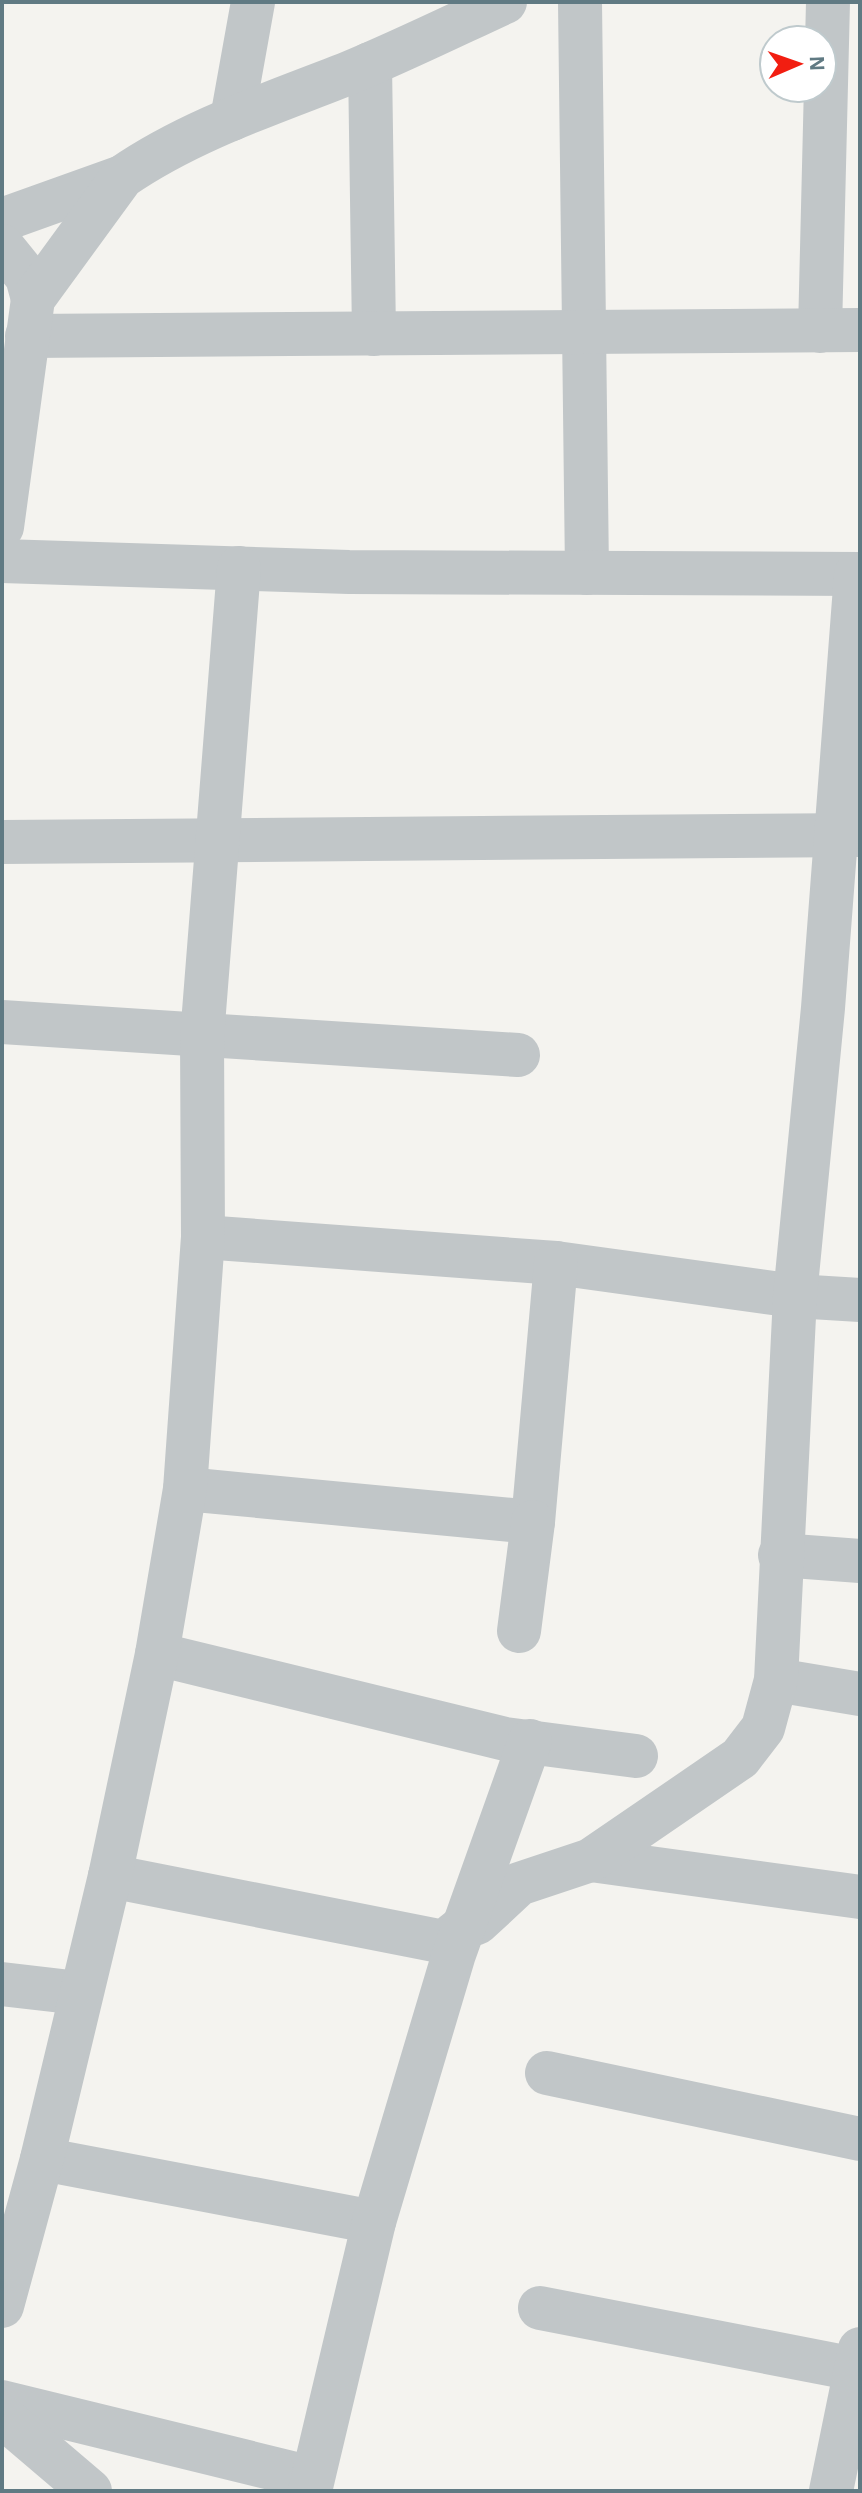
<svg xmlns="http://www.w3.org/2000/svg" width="862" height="2493" font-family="'Alegreya Sans',sans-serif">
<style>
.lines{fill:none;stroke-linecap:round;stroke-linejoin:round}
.street{stroke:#c1c6c8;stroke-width:44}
</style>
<rect width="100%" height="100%" fill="#f4f3ef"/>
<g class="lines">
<!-- street -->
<g class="street">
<path d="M 580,2 L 587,573"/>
<path d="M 370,64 L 374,334"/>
<path d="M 232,119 L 253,2"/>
<path d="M 2,220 L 122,177"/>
<path d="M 2,246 L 27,277 L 33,299"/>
<path d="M 820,331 L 828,2"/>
<path d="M 27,336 L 860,330"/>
<path d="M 2,527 L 33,299 L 122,177 C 190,130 273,103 349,73 C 402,51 453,26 505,2"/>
<path d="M 2,561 L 349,572 L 860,574"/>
<path d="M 2,842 L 860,835"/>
<path d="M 2,1022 L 518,1055"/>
<path d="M 203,1237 L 556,1263 L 795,1296 L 860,1300"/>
<path d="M 185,1489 L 533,1522 L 556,1263"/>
<path d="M 780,1555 L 860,1561"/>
<path d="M 519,1631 L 533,1522"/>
<path d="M 157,1654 L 505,1739 L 636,1756"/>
<path d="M 776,1680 L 860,1694"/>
<path d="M 591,1860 L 860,1897"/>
<path d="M 110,1876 L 444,1942 L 464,1926 L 477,1923 L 519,1884 L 591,1860 L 740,1758 L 763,1728 L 776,1680 L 795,1296 L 823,1008 L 856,574"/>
<path d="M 2,1984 L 79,1993"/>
<path d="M 547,2073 L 860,2139"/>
<path d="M 42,2159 L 374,2222"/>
<path d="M 2,2306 L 42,2159 L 110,1876 L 157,1654 L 185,1489 L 203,1237 L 202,1037 L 239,568"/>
<path d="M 540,2308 L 860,2370"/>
<path d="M 2,2402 L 312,2478"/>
<path d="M 2,2416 L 90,2491"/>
<path d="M 310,2491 L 374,2222 L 454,1954 L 530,1741"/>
<path d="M 831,2491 L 860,2349"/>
</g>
</g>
<!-- border -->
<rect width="862" height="2493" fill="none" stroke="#607a83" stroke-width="8"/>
<!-- north arrow -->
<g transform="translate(798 64) rotate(88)"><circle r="38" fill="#ffffff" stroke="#bfcacd" stroke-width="2"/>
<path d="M0-6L14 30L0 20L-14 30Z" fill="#f21e11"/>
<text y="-12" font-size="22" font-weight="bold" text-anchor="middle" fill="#607a83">N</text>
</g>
</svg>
